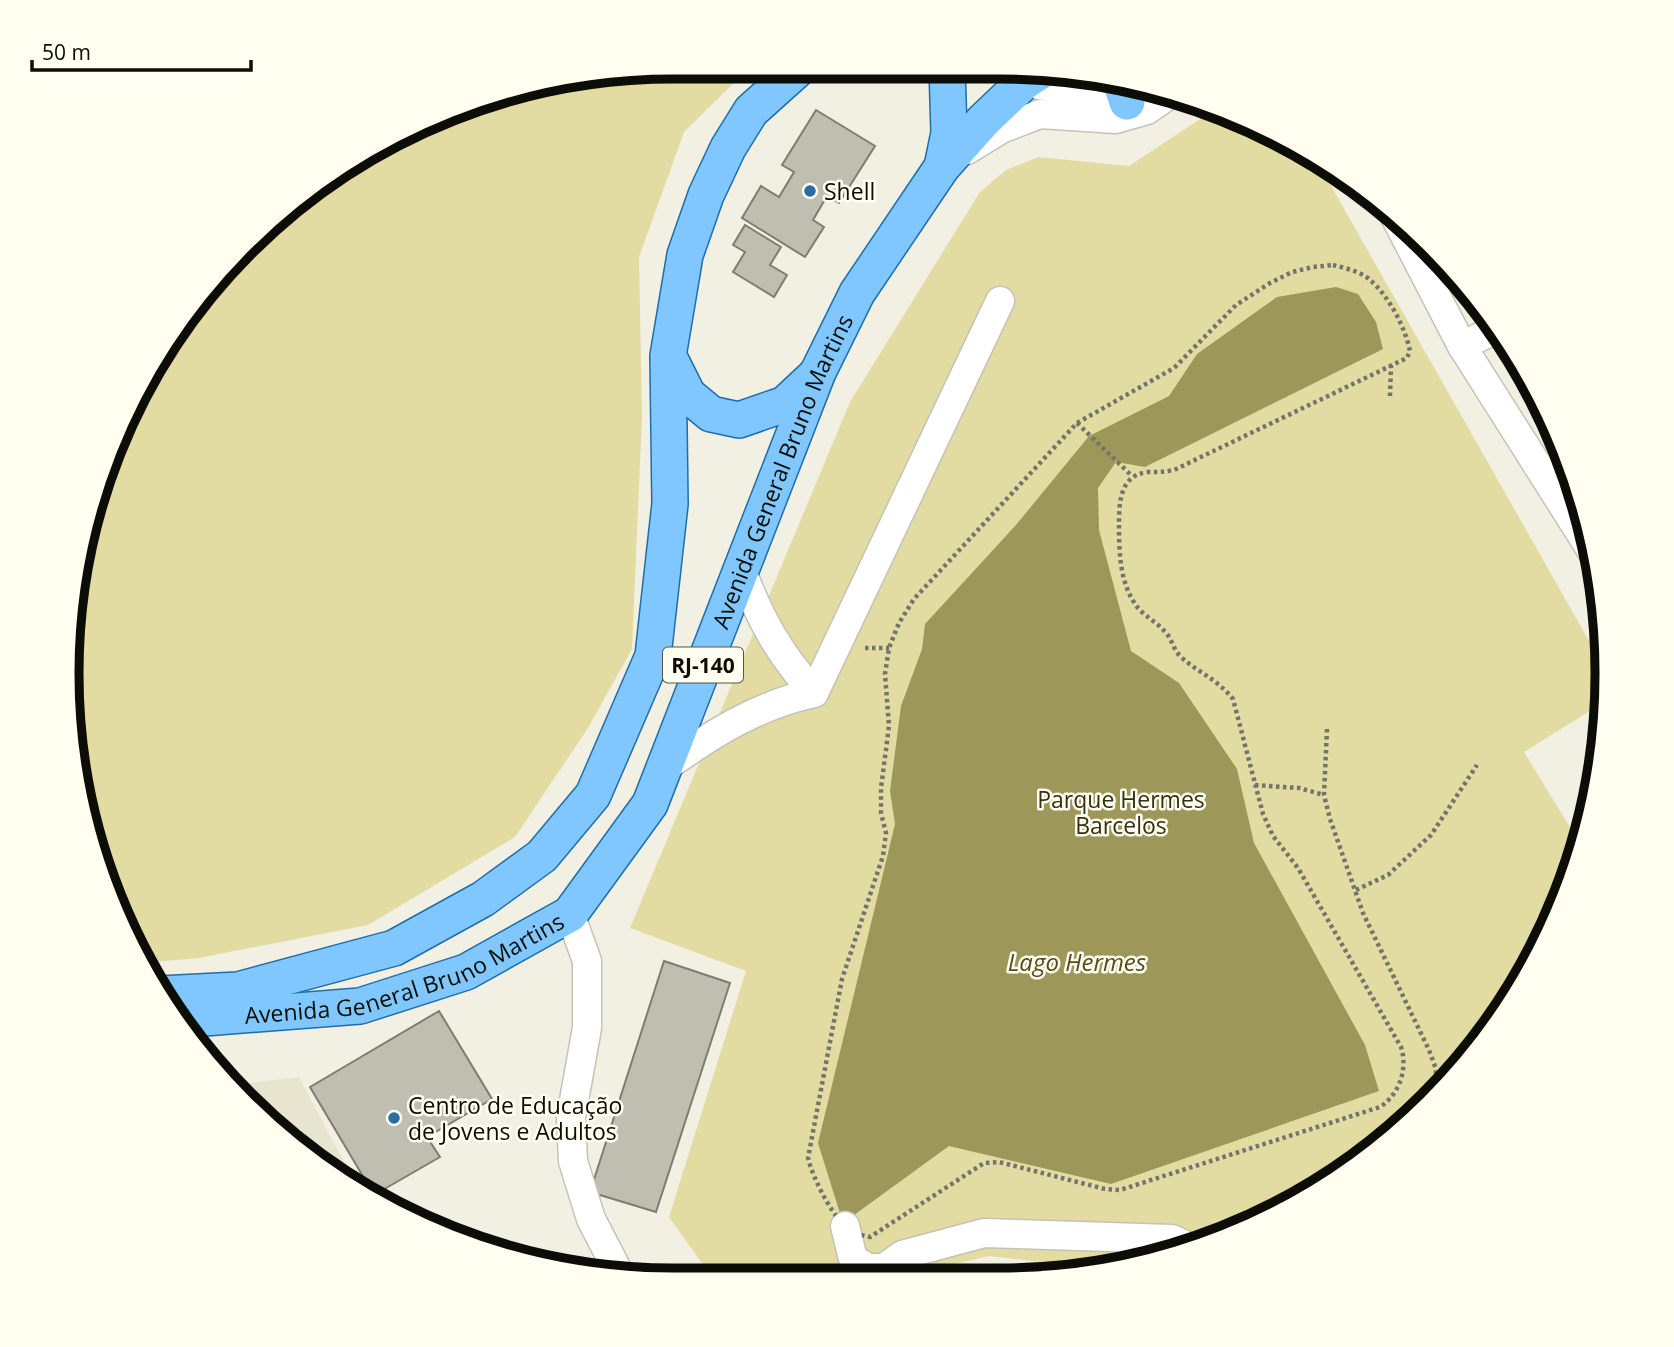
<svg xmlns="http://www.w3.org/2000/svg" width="1674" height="1347" font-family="'Open Sans',sans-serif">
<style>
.built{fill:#e7e5d0}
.green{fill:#e2dca2}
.water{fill:#9e975a}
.building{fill:#bfbeb1;stroke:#7e7d71;stroke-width:2}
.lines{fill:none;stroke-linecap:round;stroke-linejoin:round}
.minor-casing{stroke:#c4c3b6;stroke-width:31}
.major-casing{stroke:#1f6ea8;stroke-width:38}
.path{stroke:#74746b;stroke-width:4.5;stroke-dasharray:3.5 3.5;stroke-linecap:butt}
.minor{stroke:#fff;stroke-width:28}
.major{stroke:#7fc7fe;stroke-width:35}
.poi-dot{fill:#2b6ca2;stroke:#fffef0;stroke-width:2.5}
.labels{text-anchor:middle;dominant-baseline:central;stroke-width:5;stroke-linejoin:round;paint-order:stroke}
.shield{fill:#fffef0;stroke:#56554e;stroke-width:2}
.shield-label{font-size:21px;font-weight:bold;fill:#0d0d08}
.poi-label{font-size:23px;fill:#0d0d08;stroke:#fffef0;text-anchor:start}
.street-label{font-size:23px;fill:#0d0d08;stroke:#fffef0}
.park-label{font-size:23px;fill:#333014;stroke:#fffef0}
.water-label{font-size:24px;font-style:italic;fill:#534d1d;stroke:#fffef0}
.rim{fill:none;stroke:#0d0d08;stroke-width:9}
</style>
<rect width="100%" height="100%" fill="#f2f0e3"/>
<!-- built -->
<path class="built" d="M 299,1077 L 357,1186 L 304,1155 L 229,1085 Z"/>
<!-- green -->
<g class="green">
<path d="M 673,67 L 750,67 L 684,132 L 639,257 L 642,417 L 632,649 L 588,728 L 515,837 L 368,925 L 199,958 L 142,963 L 87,830 L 67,673 L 87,516 L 148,370 L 245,244 L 370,148 L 517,87 Z"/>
<path d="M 1217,108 L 1304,148 L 1313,154 L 1605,669 L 1606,701 L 1524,752 L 1581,845 L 1545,942 L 1482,1043 L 1400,1130 L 1304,1199 L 1158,1260 L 1103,1269 L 989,1256 L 885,1280 L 714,1280 L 669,1217 L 746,971 L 630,928 L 850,402 L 980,192 L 1006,170 L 1038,157 L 1129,166 Z"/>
</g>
<!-- water -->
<path class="water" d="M 1336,287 L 1358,294 L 1376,322 L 1383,349 L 1145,467 L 1116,462 L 1098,488 L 1099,530 L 1131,651 L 1179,683 L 1237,769 L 1254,843 L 1365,1045 L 1379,1091 L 1111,1184 L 949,1146 L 843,1223 L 818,1143 L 895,824 L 890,791 L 901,706 L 922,649 L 925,624 L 1016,525 L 1089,436 L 1169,396 L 1197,354 L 1277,297 Z"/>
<!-- building -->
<g class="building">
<path d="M 816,110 L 875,146 L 839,203 L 827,196 L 813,220 L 824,227 L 805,257 L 742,218 L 761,186 L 779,197 L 794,172 L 782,165 Z"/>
<path d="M 745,225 L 781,247 L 770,265 L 787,275 L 774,297 L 733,272 L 745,252 L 733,245 Z"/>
<path d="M 664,961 L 730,983 L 656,1212 L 590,1192 Z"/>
<path d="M 439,1011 L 492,1099 L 427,1137 L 440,1157 L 374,1195 L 310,1087 Z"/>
</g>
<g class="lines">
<!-- minor casing -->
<g class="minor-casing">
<g id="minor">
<path d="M 1024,82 L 1127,102 L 1142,108"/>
<path d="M 967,150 L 1001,129 L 1040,114 L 1115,119 L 1147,110 L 1170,94"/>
<path d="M 1392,211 L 1462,346 L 1593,553"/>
<path d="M 1462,346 L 1494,330"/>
<path d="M 741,569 C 760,619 778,652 814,693"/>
<path d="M 663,769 C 710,735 757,705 814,693 L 1000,301"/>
<path d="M 570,914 L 587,961 L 587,1028 L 571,1117 L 573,1161 L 591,1219 L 620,1275"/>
<path d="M 845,1226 L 853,1259 L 868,1268 L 884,1268 L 902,1255 L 984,1233 L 1172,1239 L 1189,1247"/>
</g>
</g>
<!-- major casing -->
<g class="major-casing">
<g id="major">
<path d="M 1121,84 L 1127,102"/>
<path d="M 942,167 L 949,133 L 947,67"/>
<path d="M 670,359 L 688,395 L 711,414 L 739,420 L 785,404 L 815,376"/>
<path d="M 160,994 L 238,990 L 394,948 L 483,899 L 542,856 L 593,795 L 653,656 L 670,504 L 668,356 L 685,255 L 706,195 L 728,148 L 751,111 L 800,67"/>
<path id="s1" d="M 179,1020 L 360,1006 L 466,972 L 570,914 L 650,804 L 818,372 L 857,293 L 942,167 L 984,120 L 1024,82 L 1044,69"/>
</g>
</g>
<!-- path -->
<g class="path">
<path d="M 1333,265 C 1345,268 1359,271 1369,279 C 1389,296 1405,327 1410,351 L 1407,358 L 1174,470 C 1165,472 1157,472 1148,472 C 1119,475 1119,504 1119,526 C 1119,554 1120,585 1138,608 C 1146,617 1158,623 1166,633 C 1172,639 1173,649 1180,656 C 1198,673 1215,677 1233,699 L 1263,814 L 1273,836 L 1298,868 L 1401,1047 C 1408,1068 1400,1094 1380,1107 L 1120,1190 L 1105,1189 L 999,1162 L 984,1163 L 870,1237 C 861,1235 852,1233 845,1226 C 830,1212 813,1178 808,1158 L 842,979 L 883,856 L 886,833 L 881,813 L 881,788 L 889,726 L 885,674 L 889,648 L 899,623 L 914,599 L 1077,423 L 1174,368 L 1236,305 L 1270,283 L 1292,272 L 1313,267 Z"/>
<path d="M 1390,396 L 1391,365"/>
<path d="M 1077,423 L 1132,476"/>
<path d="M 865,648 L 889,648"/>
<path d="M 1327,729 L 1324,795 L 1330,819 L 1363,913 L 1429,1050 L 1436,1069 L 1435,1094"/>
<path d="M 1255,785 L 1299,788 L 1324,795"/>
<path d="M 1356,890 L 1388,875 L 1431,835 L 1477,765"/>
</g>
<!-- minor -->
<use href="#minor" class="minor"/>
<!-- major -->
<use href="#major" class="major"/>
</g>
<!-- markers -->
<g class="poi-dot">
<circle cx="810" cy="191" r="7"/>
<circle cx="394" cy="1118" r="7"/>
</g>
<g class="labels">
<!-- shield labels -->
<rect class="shield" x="663" y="647.5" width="80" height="35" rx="5"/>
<g class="shield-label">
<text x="703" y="665">RJ-140</text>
</g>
<!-- poi labels -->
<g class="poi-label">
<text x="824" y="191">Shell</text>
<text x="408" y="1105">Centro de Educação<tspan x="408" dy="26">de Jovens e Adultos</tspan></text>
</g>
<!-- street labels -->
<g class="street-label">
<text stroke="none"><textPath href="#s1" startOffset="906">Avenida General Bruno Martins</textPath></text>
<text stroke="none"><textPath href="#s1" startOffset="234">Avenida General Bruno Martins</textPath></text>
</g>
<!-- park labels -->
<g class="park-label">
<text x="1121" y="799">Parque Hermes<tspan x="1121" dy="26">Barcelos</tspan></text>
</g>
<!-- water labels -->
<g class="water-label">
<text x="1077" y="961">Lago Hermes</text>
</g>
</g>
<!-- crop -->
<path d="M0 0H1674V1347H0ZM673 79H1001A594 594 0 0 1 1595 673V674A594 594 0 0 1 1001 1268H673A594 594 0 0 1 79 674V673A594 594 0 0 1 673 79Z" fill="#fffef0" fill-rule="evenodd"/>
<path class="rim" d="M673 79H1001A594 594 0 0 1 1595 673V674A594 594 0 0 1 1001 1268H673A594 594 0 0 1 79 674V673A594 594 0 0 1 673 79Z"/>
<!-- scale -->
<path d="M32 60v10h219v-10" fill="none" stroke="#0d0d08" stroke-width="3.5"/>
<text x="42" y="60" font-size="21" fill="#0d0d08" stroke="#fffef0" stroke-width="5" paint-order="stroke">50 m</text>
</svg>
